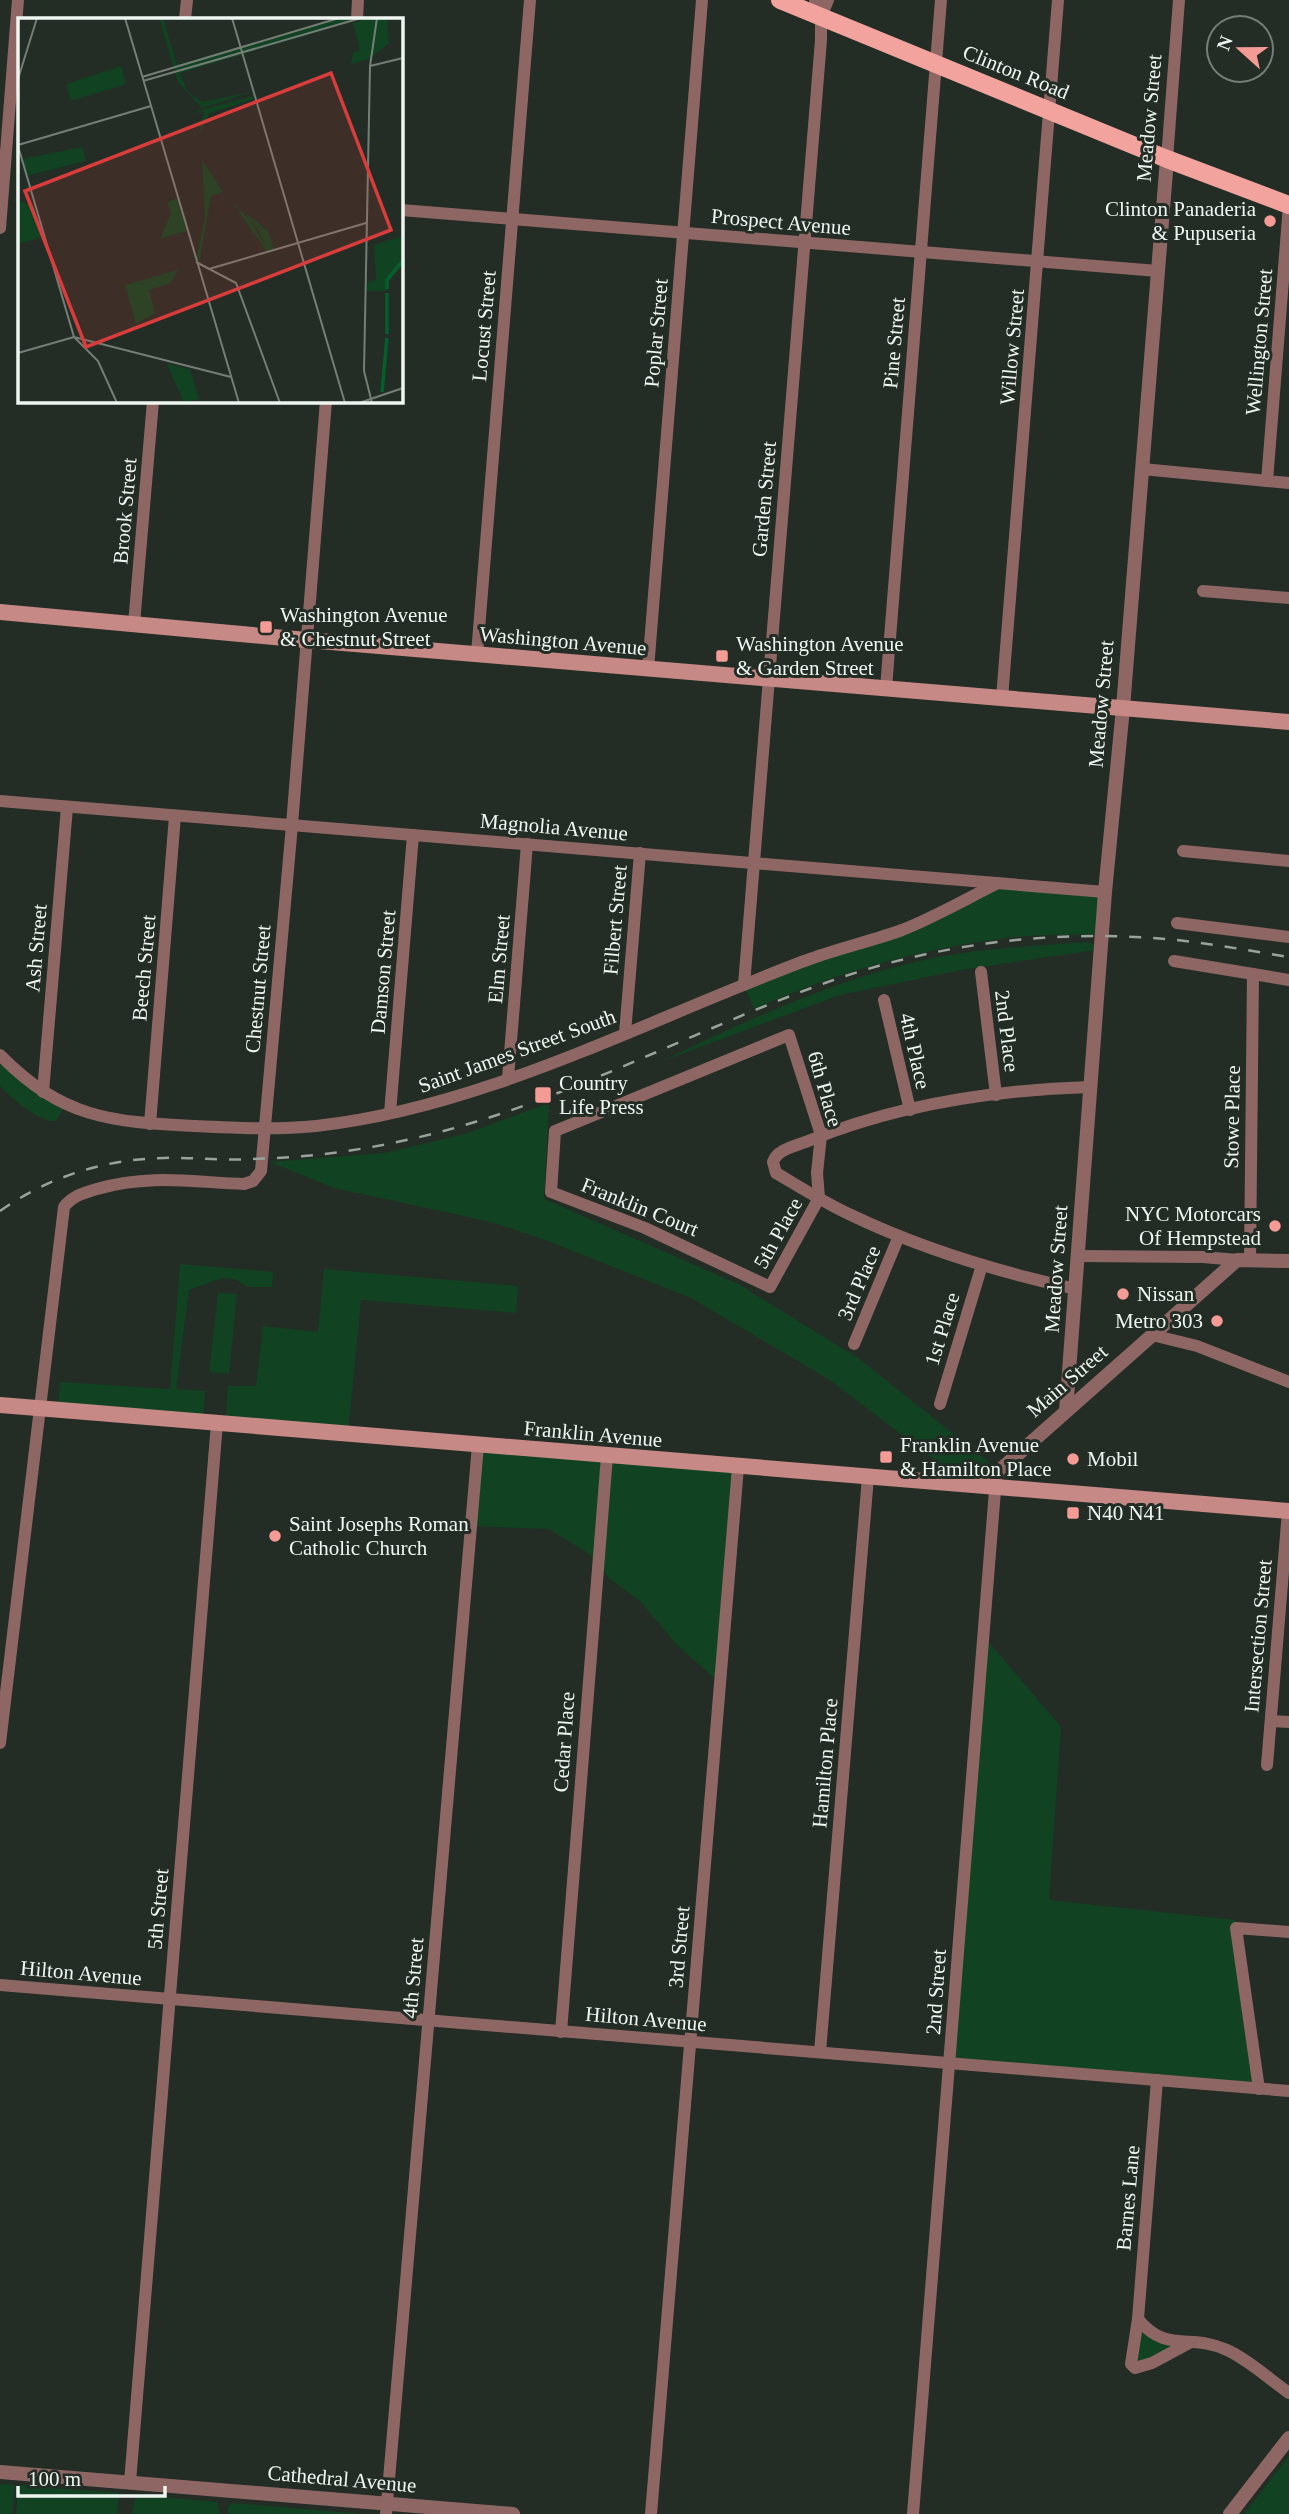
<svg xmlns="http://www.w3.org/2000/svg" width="1289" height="2514" font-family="Georgia,serif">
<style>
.green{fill:#114322}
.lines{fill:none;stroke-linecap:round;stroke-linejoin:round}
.minor{stroke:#8e6765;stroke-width:12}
.tertiary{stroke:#8e6765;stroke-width:14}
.secondary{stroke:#c78985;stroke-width:16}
.primary{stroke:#f3a39e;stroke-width:18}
.rail{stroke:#9aa29c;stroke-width:2.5;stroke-dasharray:12 12;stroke-linecap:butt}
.poi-dot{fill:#f59b96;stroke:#232d25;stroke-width:2.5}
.labels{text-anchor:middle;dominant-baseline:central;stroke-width:6;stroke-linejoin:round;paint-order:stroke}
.street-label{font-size:21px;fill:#eff6f1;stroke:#232d25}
.poi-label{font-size:21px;fill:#eff6f1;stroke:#232d25;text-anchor:start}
.inset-river{fill:none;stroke:#055f2d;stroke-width:3.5}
.inset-road{fill:none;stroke:#757d77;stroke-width:2}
.view{fill:#d83d3c;fill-opacity:0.15;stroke:#d83d3c;stroke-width:3.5}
.inset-edge{fill:none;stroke:#eff6f1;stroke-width:3.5}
</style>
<rect width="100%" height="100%" fill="#232d25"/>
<!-- green -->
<g class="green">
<path d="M 989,887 L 1106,892 L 1103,934 C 1071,935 1038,934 1006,938 C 919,949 834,973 754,1009 L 744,985 L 903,930 Z"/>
<path d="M 1086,942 L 1102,946 L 1102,949 L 961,970 L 840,995 L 660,1062 C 748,1020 837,978 933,958 C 983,948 1035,946 1086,942 Z"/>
<path d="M 0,1055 L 60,1102 L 62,1111 L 56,1121 C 41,1124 10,1097 0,1086 Z"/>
<path d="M 549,1103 L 544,1199 L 738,1284 L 858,1358 L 995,1467 L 996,1485 L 965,1483 L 830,1380 L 691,1298 L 540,1238 L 491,1222 L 334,1188 L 270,1162 L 384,1153 L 465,1134 Z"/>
<path d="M 180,1264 L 273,1272 L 272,1287 L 248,1287 L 234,1279 L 222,1278 L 189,1290 L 176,1389 L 205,1391 L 203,1422 L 58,1410 L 60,1382 L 170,1389 Z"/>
<path d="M 324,1269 L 518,1286 L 516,1313 L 361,1300 L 348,1434 L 225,1424 L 228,1386 L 256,1386 L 263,1326 L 318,1332 Z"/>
<path d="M 218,1293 L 237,1294 L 229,1374 L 209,1372 Z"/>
<path d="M 475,1443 L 737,1464 L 718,1681 L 678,1646 L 640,1601 L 610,1579 L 588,1553 L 549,1529 L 469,1526 Z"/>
<path d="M 986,1639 L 1061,1727 L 1049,1900 L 1235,1920 L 1259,2088 L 950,2061 Z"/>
<path d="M 1138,2319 L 1149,2333 L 1191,2342 L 1135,2368 Z"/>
<path d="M 1289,2456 L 1289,2514 L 1244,2514 Z"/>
<path d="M 0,2484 L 15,2485 L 12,2514 L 0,2514 Z"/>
<path d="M 19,2485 L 119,2493 L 117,2514 L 16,2514 Z"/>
<path d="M 136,2495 L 217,2502 L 220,2514 L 132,2514 Z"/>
<path d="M 232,2503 L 363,2514 L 228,2514 L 228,2507 Z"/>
</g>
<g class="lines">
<!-- minor -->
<g class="minor">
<path d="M 821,17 L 828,0"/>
<path d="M 185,19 L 187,0"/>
<path d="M 357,19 L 358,0"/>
<path d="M 1167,159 L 1179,0"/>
<path d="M 401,210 L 1158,271"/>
<path d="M 0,228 L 18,0"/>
<path d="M 1142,469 L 1289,483"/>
<path d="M 1267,481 L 1289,205"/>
<path d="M 1203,591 L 1289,598"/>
<path d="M 134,624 L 153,401"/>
<path d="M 477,654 L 530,0"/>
<path d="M 648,669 L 702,0"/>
<path d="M 886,688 L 941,0"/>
<path d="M 1002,698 L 1058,0"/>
<path d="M 0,801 L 1105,892"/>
<path d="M 1183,851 L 1289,861"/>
<path d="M 1177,923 L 1289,937"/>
<path d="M 1174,961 L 1289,980"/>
<path d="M 981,972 L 996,1095"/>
<path d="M 744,985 L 821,40 L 821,17 L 815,0"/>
<path d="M 884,1000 L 910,1110"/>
<path d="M 625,1033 L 640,853"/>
<path d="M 789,1035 L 821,1135 L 817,1173 L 819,1198 L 770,1287 L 645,1228 L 551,1192 L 555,1131 Z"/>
<path d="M 0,1055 C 62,1118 110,1122 194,1126 C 235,1128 275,1130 316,1126 C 463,1110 605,1041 741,986 C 764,977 787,967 810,959 C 840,948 872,941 902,930 C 935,917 966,899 998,883"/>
<path d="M 508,1078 L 527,844"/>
<path d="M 43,1092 L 67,807"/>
<path d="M 390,1113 L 413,835"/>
<path d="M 150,1124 L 175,816"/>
<path d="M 1078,1256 L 1203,1257 L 1237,1260"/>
<path d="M 1250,1261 L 1253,974"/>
<path d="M 1076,1289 C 998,1272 922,1249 851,1215 C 825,1203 800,1187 776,1173 L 773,1162 C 777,1149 796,1146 808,1141 C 896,1105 995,1090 1089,1087"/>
<path d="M 1152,1335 L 1197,1346 L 1289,1382"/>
<path d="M 854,1344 L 899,1236"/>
<path d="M 940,1404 L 982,1265"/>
<path d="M 1271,1721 L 1289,1722"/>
<path d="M 0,1743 L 64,1207 C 72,1196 84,1193 97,1189 C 149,1174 192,1182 244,1184 L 253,1181 L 261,1171 L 292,825 L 326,401"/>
<path d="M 1267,1765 L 1288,1511"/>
<path d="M 0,1985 L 1289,2091"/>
<path d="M 561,2032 L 607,1456"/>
<path d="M 820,2052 L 868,1477"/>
<path d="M 1157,2080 L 1138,2319 C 1166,2354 1191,2333 1227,2350 C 1249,2360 1269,2379 1289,2393"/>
<path d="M 1259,2089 L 1236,1928 L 1289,1932"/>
<path d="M 1138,2319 L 1131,2364 L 1135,2368 L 1152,2363 L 1191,2342"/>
<path d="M 130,2482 L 217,1423"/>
<path d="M 386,2514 L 478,1445"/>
<path d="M 651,2514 L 738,1467"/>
<path d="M 913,2514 L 996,1478"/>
</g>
<!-- tertiary -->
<g class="tertiary">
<path d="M 1066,1411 L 1105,892 L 1123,708 L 1167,159"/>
<path d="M 982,1486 L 1237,1260 L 1289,1261"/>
<path d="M 0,2472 L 513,2514"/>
<path d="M 1230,2514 L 1289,2438"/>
</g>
<!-- secondary -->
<g class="secondary">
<path d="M 0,612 L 307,640 L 1289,722"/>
<path d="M 0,1405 L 1289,1511"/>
</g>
<!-- primary -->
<path class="primary" d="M 780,0 L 1167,159 L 1289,205"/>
<!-- rail -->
<path class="rail" d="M 0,1211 C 48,1177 105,1159 164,1158 C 193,1157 222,1161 251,1159 C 305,1158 358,1151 411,1139 C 555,1107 686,1033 825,983 C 936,943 1059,928 1176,940 C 1214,944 1251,951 1289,957"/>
</g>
<!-- markers -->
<g class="poi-dot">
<circle cx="1270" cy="221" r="7"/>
<rect x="259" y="620" width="14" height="14" rx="3.5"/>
<rect x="715" y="649" width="14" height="14" rx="3.5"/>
<rect x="534" y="1086" width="18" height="18" rx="3.5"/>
<circle cx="1275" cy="1226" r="7"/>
<circle cx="1123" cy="1294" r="7"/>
<circle cx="1217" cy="1321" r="7"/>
<rect x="879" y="1450" width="14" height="14" rx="3.5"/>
<circle cx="1073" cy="1459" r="7"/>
<rect x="1066" y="1506" width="14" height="14" rx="3.5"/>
<circle cx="275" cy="1536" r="7"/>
</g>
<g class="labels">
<!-- street labels -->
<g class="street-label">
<text transform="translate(1016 72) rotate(22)">Clinton Road</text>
<text transform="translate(1149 118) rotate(-85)">Meadow Street</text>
<text transform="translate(781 222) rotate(5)">Prospect Avenue</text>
<text transform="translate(484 326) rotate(-85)">Locust Street</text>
<text transform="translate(656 333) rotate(-85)">Poplar Street</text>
<text transform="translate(1259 342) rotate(-85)">Wellington Street</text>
<text transform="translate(894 343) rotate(-85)">Pine Street</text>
<text transform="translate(1012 347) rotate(-85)">Willow Street</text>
<text transform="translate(764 499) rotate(-85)">Garden Street</text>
<text transform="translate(125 511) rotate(-85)">Brook Street</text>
<text transform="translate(563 641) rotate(5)">Washington Avenue</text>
<text transform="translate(1101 704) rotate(-85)">Meadow Street</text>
<text transform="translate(554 827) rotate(5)">Magnolia Avenue</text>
<text transform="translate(615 920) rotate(-85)">Filbert Street</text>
<text transform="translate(36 948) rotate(-85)">Ash Street</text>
<text transform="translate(499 959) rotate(-85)">Elm Street</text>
<text transform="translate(144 968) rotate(-85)">Beech Street</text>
<text transform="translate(383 972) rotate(-85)">Damson Street</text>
<text transform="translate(258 989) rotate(-85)">Chestnut Street</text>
<text transform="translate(1007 1031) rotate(83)">2nd Place</text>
<text transform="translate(517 1051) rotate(-20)">Saint James Street South</text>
<text transform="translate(915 1051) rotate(77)">4th Place</text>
<text transform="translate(825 1089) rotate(74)">6th Place</text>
<text transform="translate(1232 1117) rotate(-89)">Stowe Place</text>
<text transform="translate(640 1207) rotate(22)">Franklin Court</text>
<text transform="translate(778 1233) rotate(-61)">5th Place</text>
<text transform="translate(1056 1269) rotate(-86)">Meadow Street</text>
<text transform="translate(859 1283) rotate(-67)">3rd Place</text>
<text transform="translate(942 1329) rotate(-73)">1st Place</text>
<text transform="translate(1067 1381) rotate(-41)">Main Street</text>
<text transform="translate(593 1434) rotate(5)">Franklin Avenue</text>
<text transform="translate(1258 1636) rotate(-85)">Intersection Street</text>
<text transform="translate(564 1742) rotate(-86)">Cedar Place</text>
<text transform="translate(825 1763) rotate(-85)">Hamilton Place</text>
<text transform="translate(158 1909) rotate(-85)">5th Street</text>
<text transform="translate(679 1947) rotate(-85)">3rd Street</text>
<text transform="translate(81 1973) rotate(5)">Hilton Avenue</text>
<text transform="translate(413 1978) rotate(-85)">4th Street</text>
<text transform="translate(936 1992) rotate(-86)">2nd Street</text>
<text transform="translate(646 2019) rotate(5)">Hilton Avenue</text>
<text transform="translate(1128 2198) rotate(-85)">Barnes Lane</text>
<text transform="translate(342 2479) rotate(5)">Cathedral Avenue</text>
</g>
<!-- poi labels -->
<g class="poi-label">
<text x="1256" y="209" text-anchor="end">Clinton Panaderia<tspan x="1256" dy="24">&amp; Pupuseria</tspan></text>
<text x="280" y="615">Washington Avenue<tspan x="280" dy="24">&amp; Chestnut Street</tspan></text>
<text x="736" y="644">Washington Avenue<tspan x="736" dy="24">&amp; Garden Street</tspan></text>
<text x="559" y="1083">Country<tspan x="559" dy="24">Life Press</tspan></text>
<text x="1261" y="1214" text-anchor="end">NYC Motorcars<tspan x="1261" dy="24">Of Hempstead</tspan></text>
<text x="1137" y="1294">Nissan</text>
<text x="1203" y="1321" text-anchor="end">Metro 303</text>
<text x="900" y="1445">Franklin Avenue<tspan x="900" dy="24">&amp; Hamilton Place</tspan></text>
<text x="1087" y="1459">Mobil</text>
<text x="1087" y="1513">N40 N41</text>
<text x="289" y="1524">Saint Josephs Roman<tspan x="289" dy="24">Catholic Church</tspan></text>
</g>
</g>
<!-- overview -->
<g transform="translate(18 18)">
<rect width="385" height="385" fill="#232d25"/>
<path d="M 141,0 L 145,0 L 159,47 L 321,0 L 345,0 L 162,55 L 169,73 L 184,84 L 234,74 L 184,90 L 160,64 ZM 349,0 L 369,0 L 371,25 L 351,41 L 333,46 L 335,35 L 342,32 L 335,5 ZM 103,48 L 108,66 L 53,83 L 48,66 ZM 234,78 L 236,81 L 192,95 L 181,115 L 186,93 L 169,96 ZM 64,129 L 68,143 L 8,158 L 4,141 ZM 184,142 L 205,174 L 193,178 L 181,245 L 178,242 L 187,200 ZM 160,180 L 169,213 L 142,221 L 153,195 L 149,184 ZM 0,182 L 16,188 L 24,219 L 0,226 ZM 215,185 L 232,202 L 249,231 L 241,213 L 230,199 L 226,194 L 250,213 L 256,231 L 249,234 ZM 385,218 L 385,244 L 370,263 L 369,273 L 348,273 L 348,265 L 358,262 L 356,227 ZM 160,252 L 153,265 L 131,272 L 137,295 L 118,306 L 107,267 ZM 149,346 L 172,351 L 181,381 L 166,385 Z" fill="#114322"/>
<path class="inset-river" d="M 369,271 L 369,262 L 385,243M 369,275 L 369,316M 364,374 L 369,320"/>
<path class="inset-road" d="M 107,0 L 221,385M 214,0 L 327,385M 352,48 L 385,40M 124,59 L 321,0M 0,61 L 19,0M 125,63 L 343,0M 0,127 L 133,88M 0,128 L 56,319 L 80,343 L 99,385M 178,244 L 218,265 L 262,385M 191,251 L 348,205M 0,335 L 56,319 L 213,359M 341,385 L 385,370M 354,385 L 346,353 L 352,48 L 359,0"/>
<path class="view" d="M 313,55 L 373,212 L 68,329 L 7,173 Z"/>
<rect width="385" height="385" class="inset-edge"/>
</g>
<!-- north arrow -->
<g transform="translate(1240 49) rotate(291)"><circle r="33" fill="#232d25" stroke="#757d77" stroke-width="2"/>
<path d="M0-5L12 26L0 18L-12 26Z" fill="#f59b96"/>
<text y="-10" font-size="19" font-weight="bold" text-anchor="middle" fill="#eff6f1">N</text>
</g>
<!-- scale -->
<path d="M18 2486v10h147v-10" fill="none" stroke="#eff6f1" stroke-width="3.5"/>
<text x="28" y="2486" font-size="21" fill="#eff6f1" stroke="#232d25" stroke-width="5" paint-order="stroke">100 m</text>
</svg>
